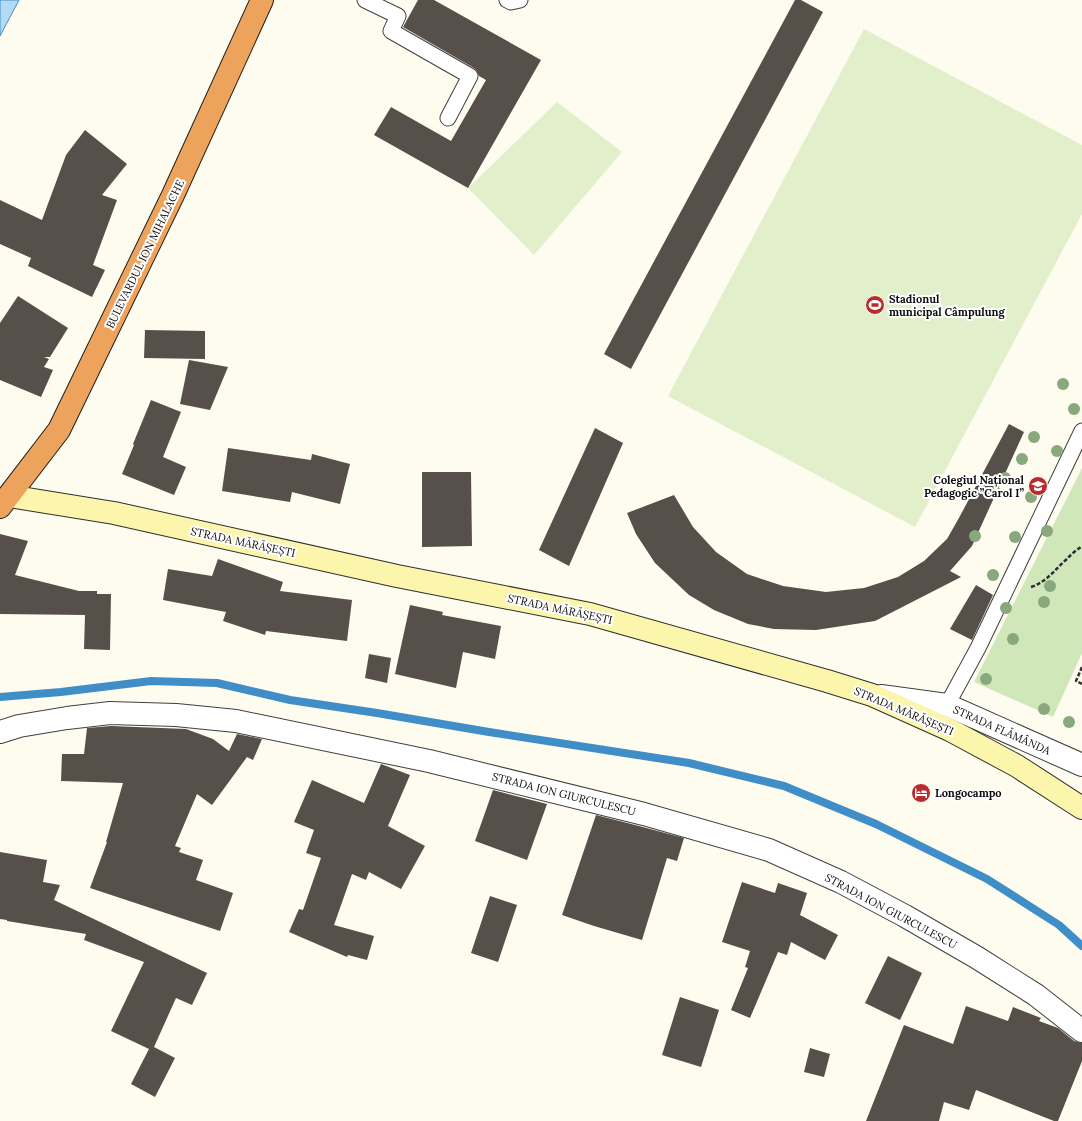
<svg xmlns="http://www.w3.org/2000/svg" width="1082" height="1121" font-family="Lora,serif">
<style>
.green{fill:#d0e7ba}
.pitch{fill:#e2efcb}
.water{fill:#b5dbf4;stroke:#3f8ec8}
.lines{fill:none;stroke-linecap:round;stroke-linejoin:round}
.stream{stroke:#3f8ec8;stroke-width:8}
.building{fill:#564f4a}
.lane-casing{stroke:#404040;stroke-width:17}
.street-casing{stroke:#404040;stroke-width:24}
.secondary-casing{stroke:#2f2f2f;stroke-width:24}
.highway-casing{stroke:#1e1e1e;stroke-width:24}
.path{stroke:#2f2f2f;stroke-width:2.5;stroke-dasharray:4 2;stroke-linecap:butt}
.lane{stroke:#fff;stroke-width:15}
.street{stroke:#fff;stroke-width:22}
.secondary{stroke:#fcf5ac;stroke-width:22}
.highway{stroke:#eea35d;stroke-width:22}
.tree{fill:#8aa87d}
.labels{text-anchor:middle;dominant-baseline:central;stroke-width:4;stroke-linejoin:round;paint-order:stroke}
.street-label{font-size:11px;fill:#0d0d0d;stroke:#fff}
.poi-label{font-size:11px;font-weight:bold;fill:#0d0d0d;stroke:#fff;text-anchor:start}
</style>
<rect width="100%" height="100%" fill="#fefcef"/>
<!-- green -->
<path class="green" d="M 1082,468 L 1082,653 L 1053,717 L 974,682 Z"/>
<!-- pitch -->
<g class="pitch">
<path d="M 864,29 L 1082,145 L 1082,214 L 915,527 L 668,396 Z"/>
<path d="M 557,102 L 622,152 L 534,255 L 468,188 Z"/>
</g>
<!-- water -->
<path class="water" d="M 0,0 L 19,0 L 0,36 Z"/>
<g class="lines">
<!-- stream -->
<path class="stream" d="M 0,697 L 61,692 L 151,681 L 217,683 L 290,700 L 377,713 L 489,732 L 689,763 L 784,786 L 876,824 L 987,879 L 1059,925 L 1082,946"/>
</g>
<!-- building -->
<g class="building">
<path d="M 418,0 L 434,0 L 541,60 L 468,188 L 374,135 L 391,107 L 451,141 L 486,80 L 479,76 L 477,71 L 474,68 L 403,27 Z"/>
<path d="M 795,0 L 801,0 L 823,12 L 631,369 L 604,354 Z"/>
<path d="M 85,130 L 127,164 L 102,195 L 117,200 L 93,265 L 105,270 L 92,297 L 28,266 L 31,258 L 0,244 L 0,200 L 42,220 L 66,155 Z"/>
<path d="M 18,296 L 68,328 L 50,357 L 44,357 L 49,359 L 44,367 L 53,370 L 41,397 L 0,380 L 0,323 Z"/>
<path d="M 145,330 L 205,331 L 205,359 L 144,358 Z"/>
<path d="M 189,360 L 228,367 L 210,410 L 180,404 Z"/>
<path d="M 151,400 L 181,412 L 163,457 L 186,467 L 174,495 L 122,474 L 134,445 L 133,444 Z"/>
<path d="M 1009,424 L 1024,432 L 972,546 L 950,571 L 961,577 L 875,621 L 816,630 L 774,629 L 748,624 L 714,610 L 689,595 L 655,563 L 636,534 L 627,513 L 674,495 L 693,527 L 716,552 L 747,574 L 783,586 L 826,592 L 864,588 L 898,577 L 924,561 L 947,539 L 960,516 Z"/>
<path d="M 595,428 L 623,443 L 569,566 L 539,550 Z"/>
<path d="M 228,448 L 311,460 L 312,454 L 350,464 L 340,504 L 292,492 L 290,502 L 222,491 Z"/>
<path d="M 422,472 L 471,472 L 472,546 L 422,547 Z"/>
<path d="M 0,534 L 28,541 L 15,575 L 79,591 L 97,591 L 97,594 L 111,594 L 110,650 L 84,649 L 85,615 L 0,614 Z"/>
<path d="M 218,559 L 283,582 L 280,591 L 352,600 L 347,641 L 266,631 L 265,635 L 223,621 L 226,612 L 163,600 L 168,569 L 212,576 Z"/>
<path d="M 976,585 L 993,595 L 972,640 L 950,629 Z"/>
<path d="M 410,605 L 443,612 L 442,615 L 501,626 L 495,659 L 463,652 L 456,688 L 395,674 Z"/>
<path d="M 369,654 L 391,658 L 387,683 L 365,678 Z"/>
<path d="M 111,726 L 186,729 L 213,739 L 229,751 L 237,734 L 262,739 L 253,760 L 247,757 L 212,805 L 197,794 L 175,846 L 181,848 L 179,852 L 203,860 L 196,880 L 233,893 L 220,931 L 90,888 L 107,842 L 106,842 L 123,783 L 61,781 L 62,754 L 84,754 L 87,728 Z"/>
<path d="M 381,764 L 410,775 L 388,826 L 425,846 L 401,889 L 369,872 L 366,880 L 352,874 L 334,925 L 374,936 L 367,960 L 348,955 L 347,957 L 289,932 L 299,909 L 303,910 L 321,858 L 306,853 L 314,830 L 294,822 L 312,780 L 364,803 Z"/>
<path d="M 493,790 L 547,804 L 527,860 L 475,841 Z"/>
<path d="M 596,815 L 639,826 L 684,838 L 677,861 L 667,858 L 642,940 L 594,926 L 562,915 Z"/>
<path d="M 0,852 L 47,860 L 43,882 L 60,885 L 54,900 L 207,973 L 192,1005 L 176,998 L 154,1047 L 175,1058 L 155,1097 L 131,1084 L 149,1049 L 111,1031 L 144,962 L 84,940 L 86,934 L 7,921 L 7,920 L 0,919 Z"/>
<path d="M 742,882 L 775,893 L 778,883 L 807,893 L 800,915 L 838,935 L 825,960 L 791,942 L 787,955 L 778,952 L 750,1018 L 731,1010 L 748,968 L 745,967 L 750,951 L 722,942 Z"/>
<path d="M 490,896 L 517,905 L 498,962 L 471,953 Z"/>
<path d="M 888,956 L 922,973 L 900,1020 L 865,1003 Z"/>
<path d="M 680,997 L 719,1010 L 701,1067 L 662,1055 Z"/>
<path d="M 966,1006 L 1008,1021 L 1013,1007 L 1041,1018 L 1039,1021 L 1058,1028 L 1074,1041 L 1082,1043 L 1082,1061 L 1058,1121 L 1054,1121 L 976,1090 L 969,1110 L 944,1102 L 939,1121 L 866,1121 L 904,1025 L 953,1044 Z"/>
<path d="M 810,1048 L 830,1054 L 824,1077 L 804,1072 Z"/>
</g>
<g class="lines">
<!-- lane casing -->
<g class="lane-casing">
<g id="lane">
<path d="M 365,0 L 398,16 L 391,31 L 470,76 L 448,118"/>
<path d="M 507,0 L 511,2 L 520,0"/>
<path d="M 947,705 L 978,648 L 1082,431"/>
</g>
</g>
<!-- street casing -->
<g class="street-casing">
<g id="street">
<path d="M 881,696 L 947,705 L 1082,765"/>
<path d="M 0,732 L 19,726 L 67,718 L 110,713 L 176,715 L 236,721 L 429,761 L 644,814 L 769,850 L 841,882 L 905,916 L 976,957 L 1036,995 L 1082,1031"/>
</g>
</g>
<!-- secondary casing -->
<g class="secondary-casing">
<path id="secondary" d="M 9,496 L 114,513 L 397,576 L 590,614 L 827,681 L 872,695 L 950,730 L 1017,766 L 1082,808"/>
</g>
<!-- highway casing -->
<g class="highway-casing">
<path id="highway" d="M 0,507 L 59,430 L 173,195 L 262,0"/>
</g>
<!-- path -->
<g class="path">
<path d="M 1031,587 C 1047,582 1055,569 1067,559 C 1071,554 1077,550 1082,546"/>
<path d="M 1082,667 L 1076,681 L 1082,684"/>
</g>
<!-- lane -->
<use href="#lane" class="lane"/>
<!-- street -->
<use href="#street" class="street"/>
<!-- secondary -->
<use href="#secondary" class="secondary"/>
<!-- highway -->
<use href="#highway" class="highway"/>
</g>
<!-- trees -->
<g class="tree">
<circle cx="1063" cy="384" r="6"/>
<circle cx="1074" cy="409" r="6"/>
<circle cx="1034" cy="437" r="6"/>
<circle cx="1057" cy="451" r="6"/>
<circle cx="1022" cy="459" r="6"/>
<circle cx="1005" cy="478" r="6"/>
<circle cx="996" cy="493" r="6"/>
<circle cx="1031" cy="497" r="6"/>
<circle cx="1047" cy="531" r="6"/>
<circle cx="975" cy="536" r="6"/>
<circle cx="1015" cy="537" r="6"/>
<circle cx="993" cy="575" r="6"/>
<circle cx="1050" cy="586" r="6"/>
<circle cx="1044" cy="602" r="6"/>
<circle cx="1006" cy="608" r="6"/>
<circle cx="1013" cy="639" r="6"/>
<circle cx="986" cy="679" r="6"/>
<circle cx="1044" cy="709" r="6"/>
<circle cx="1069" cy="722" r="6"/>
</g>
<!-- icons -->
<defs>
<g id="stadium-disc" transform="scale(1)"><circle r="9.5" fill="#b82b2e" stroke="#fff"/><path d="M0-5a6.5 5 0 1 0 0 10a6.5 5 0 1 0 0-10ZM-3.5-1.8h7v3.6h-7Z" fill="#fff"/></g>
<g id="university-disc" transform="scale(1)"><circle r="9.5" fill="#b82b2e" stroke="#fff"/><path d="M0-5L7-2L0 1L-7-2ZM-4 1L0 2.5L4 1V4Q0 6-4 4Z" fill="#fff"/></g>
<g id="hotel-disc" transform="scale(1)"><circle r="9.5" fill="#b82b2e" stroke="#fff"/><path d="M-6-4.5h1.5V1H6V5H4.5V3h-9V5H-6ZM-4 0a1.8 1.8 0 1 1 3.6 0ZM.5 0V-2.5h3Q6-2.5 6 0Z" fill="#fff"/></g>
</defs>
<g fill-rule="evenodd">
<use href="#stadium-disc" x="875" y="305"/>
<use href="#university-disc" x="1038" y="486"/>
<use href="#hotel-disc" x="921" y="793"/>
</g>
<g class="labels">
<!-- street labels -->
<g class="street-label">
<text transform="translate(145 254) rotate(-64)">BULEVARDUL ION MIHALACHE</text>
<text transform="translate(243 542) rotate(12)">STRADA MĂRĂȘEȘTI</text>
<text transform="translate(560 609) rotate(12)">STRADA MĂRĂȘEȘTI</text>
<text transform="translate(904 711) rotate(23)">STRADA MĂRĂȘEȘTI</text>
<text transform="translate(1002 730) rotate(24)">STRADA FLĂMÂNDA</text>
<text transform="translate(564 794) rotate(14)">STRADA ION GIURCULESCU</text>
<text transform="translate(891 911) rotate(28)">STRADA ION GIURCULESCU</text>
</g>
<!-- poi labels -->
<g class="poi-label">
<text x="889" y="299">Stadionul<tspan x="889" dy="13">municipal Câmpulung</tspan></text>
<text x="1024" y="480" text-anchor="end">Colegiul Național<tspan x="1024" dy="13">Pedagogic ”Carol I”</tspan></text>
<text x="935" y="793">Longocampo</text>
</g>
</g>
</svg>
